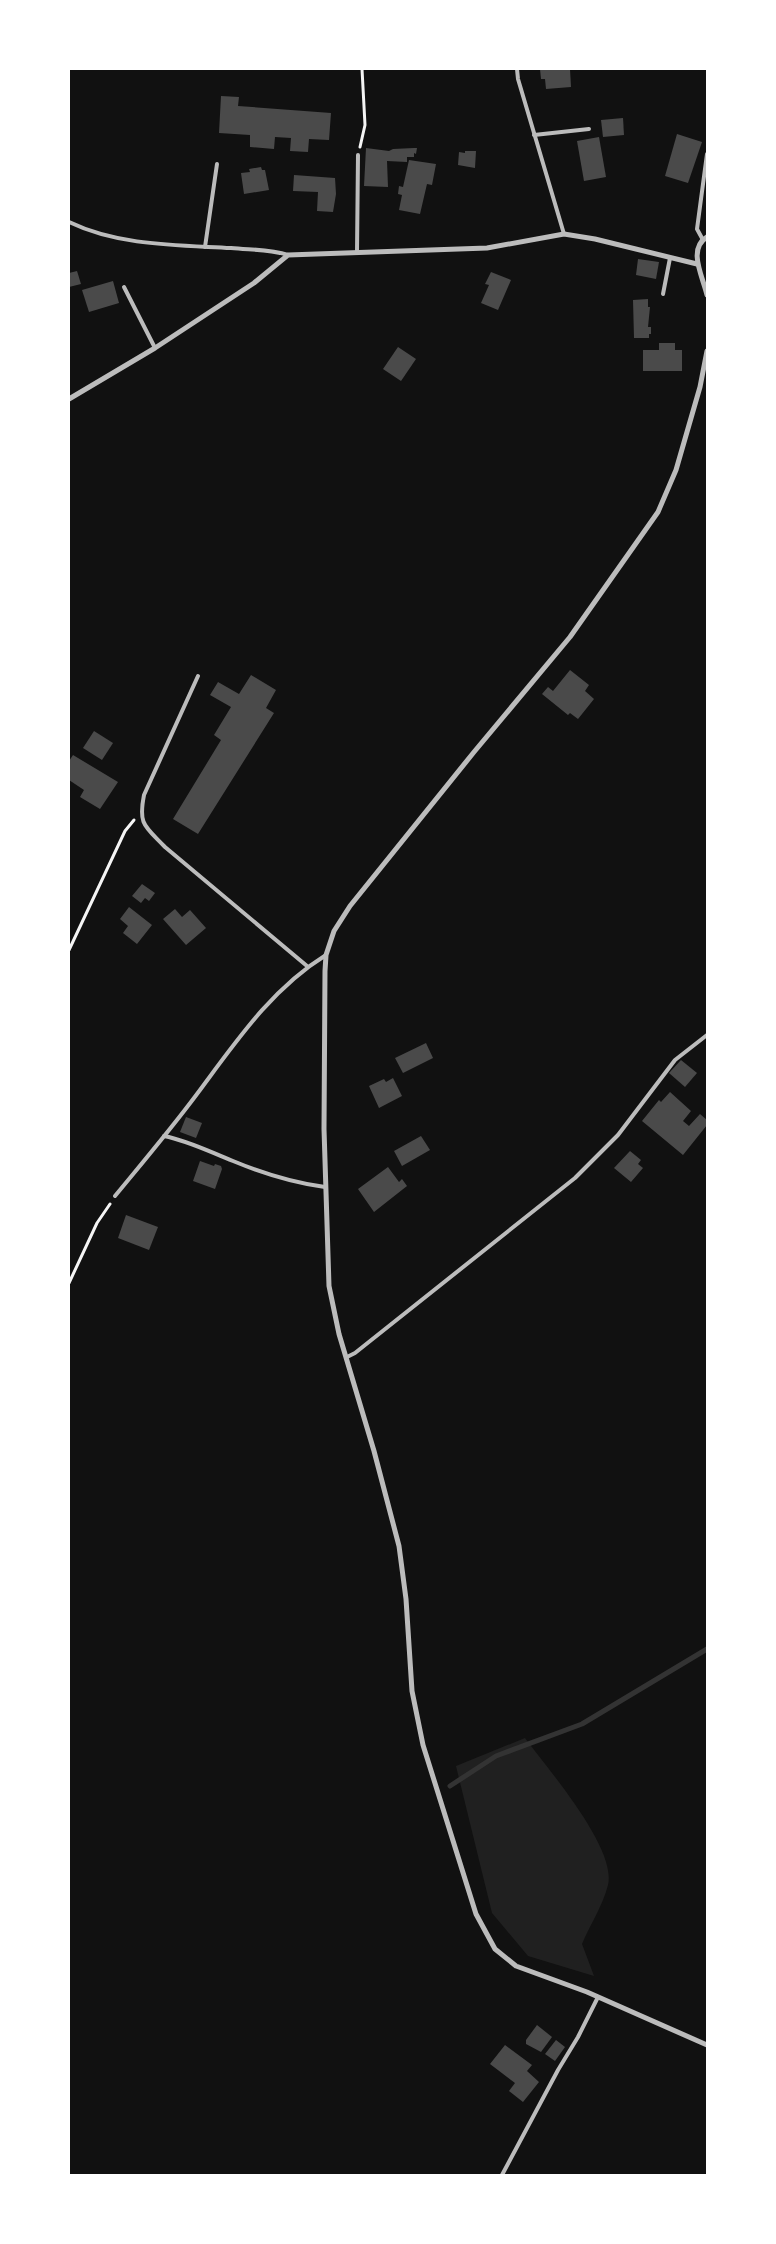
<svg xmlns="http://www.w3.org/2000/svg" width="776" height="2244" font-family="'Source Sans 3',sans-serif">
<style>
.green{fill:#202020}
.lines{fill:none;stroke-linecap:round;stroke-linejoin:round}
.stream{stroke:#333;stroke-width:5}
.building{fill:#4a4a4a}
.path{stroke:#f5f5f5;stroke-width:3}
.service{stroke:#bcbcbc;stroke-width:4}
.minor{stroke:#bcbcbc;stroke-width:5}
</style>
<rect width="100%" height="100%" fill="#111"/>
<!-- green -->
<path class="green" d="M 525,1738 C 547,1768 617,1848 608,1885 C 603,1905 590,1925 582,1944 L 594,1976 L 528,1956 L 492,1913 L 456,1766 Z"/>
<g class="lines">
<!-- stream -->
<path class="stream" d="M 450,1786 L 496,1756 L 582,1724 L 707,1649"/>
</g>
<!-- building -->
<g class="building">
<path d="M 540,69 L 570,69 L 571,87 L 546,89 L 545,79 L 541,79 Z"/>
<path d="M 221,96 L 239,97 L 238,106 L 331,113 L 329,140 L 309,139 L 308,152 L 290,151 L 291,138 L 275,137 L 274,149 L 250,147 L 250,135 L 219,133 Z"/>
<path d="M 623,118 L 624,135 L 603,137 L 601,120 Z"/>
<path d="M 677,134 L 702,142 L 688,183 L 665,176 Z"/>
<path d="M 599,137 L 606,177 L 584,181 L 577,141 Z"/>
<path d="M 366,148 L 389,151 L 393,149 L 414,148 L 417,148 L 416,154 L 414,153 L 414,157 L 407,157 L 407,162 L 387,161 L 388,187 L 364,186 Z"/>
<path d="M 465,151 L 476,151 L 475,168 L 458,165 L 459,152 L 465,153 Z"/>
<path d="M 409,160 L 436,164 L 432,185 L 427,184 L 420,214 L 399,210 L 402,195 L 398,194 L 399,186 L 403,187 Z"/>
<path d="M 261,167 L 262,170 L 265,170 L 269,190 L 244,194 L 241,173 L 250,172 L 249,169 Z"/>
<path d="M 294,175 L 335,178 L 336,194 L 333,212 L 317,211 L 318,192 L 293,191 Z"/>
<path d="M 638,259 L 659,262 L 656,279 L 636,275 Z"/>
<path d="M 77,271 L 81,284 L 69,287 L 69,273 Z"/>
<path d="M 491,272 L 511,280 L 498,310 L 481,303 L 489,285 L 485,284 Z"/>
<path d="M 113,281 L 119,303 L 89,312 L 82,290 Z"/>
<path d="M 648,299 L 648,307 L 650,307 L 648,327 L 651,327 L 651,334 L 649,334 L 649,338 L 634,338 L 633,300 Z"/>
<path d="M 659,343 L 675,343 L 675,350 L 682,350 L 682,371 L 643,371 L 643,350 L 659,350 Z"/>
<path d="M 398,347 L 416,359 L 401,381 L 383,369 Z"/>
<path d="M 570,670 L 589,685 L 585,691 L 594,699 L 578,719 L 570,713 L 568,715 L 542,694 L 548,687 L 553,691 Z"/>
<path d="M 251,675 L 276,690 L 266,708 L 274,713 L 198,834 L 173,819 L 221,740 L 214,735 L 231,707 L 210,695 L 218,682 L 239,694 Z"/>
<path d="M 94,731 L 113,743 L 102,760 L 83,748 Z"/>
<path d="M 73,755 L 118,782 L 100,809 L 80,797 L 84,790 L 69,780 L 69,761 Z"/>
<path d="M 142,884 L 155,893 L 149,901 L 145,898 L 141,903 L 132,896 Z"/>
<path d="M 129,907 L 152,925 L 137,944 L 123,933 L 128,926 L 120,919 Z"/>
<path d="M 175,909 L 182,917 L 190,910 L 206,928 L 186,945 L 163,919 Z"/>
<path d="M 426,1043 L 433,1058 L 403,1073 L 395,1058 Z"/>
<path d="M 681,1060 L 697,1073 L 685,1087 L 669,1073 Z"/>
<path d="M 393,1078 L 402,1096 L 379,1108 L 369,1086 L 384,1079 L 386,1082 Z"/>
<path d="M 670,1092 L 691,1111 L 683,1121 L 689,1126 L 700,1114 L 707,1120 L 707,1125 L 683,1155 L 642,1121 L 659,1100 L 661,1102 Z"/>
<path d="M 186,1117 L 202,1123 L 196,1138 L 180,1132 Z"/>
<path d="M 421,1136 L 430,1150 L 402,1166 L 394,1151 Z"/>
<path d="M 630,1151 L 641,1160 L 638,1164 L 643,1168 L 631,1182 L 614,1168 Z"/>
<path d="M 200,1161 L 214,1166 L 215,1164 L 221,1166 L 222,1169 L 215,1189 L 193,1181 Z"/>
<path d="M 388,1167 L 399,1182 L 402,1179 L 407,1186 L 374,1212 L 358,1189 Z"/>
<path d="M 126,1215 L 158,1227 L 149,1250 L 118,1238 Z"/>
<path d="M 537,2025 L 552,2037 L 541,2052 L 526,2044 L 526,2040 Z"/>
<path d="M 556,2040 L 565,2047 L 555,2061 L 545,2054 Z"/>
<path d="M 505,2045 L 532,2065 L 527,2071 L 539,2082 L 523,2102 L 509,2091 L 515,2083 L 490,2064 Z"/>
</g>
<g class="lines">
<!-- path -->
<g class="path">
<path d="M 360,147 L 365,125 L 362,69"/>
<path d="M 69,950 L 125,831 L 134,820"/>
<path d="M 69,1283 L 97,1223 L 110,1204"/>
</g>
<!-- service -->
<g class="service">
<path d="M 517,69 L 518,79 L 564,234"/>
<path d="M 534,135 L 589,129"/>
<path d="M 69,222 C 119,246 177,245 231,248 C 250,250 270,249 288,255"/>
<path d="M 703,240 L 697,229 L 707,154"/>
<path d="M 205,247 L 217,164"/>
<path d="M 357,252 L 358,155"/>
<path d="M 124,287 L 155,348"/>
<path d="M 663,294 L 670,258"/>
<path d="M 198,676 L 144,795 C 138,825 145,826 165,847 L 307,966"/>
<path d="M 164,1136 C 189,1141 210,1152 233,1161 C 262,1173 294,1183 325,1187"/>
<path d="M 115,1196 C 143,1162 171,1129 197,1094 C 235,1043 271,989 326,955"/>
<path d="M 347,1357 L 355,1353 L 575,1178 L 618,1135 L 675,1060 L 707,1035"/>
<path d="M 502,2175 L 558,2070 L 578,2037 L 598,1997"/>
</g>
<!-- minor -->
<g class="minor">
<path d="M 707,237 C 687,249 703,277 707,295"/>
<path d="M 707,351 L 700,387 L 676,470 L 658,512 L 570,637 L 474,752 L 350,906 L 334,931 L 326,955 L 325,971 L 324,1129 L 329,1286 L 339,1334 L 374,1451 L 399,1546 L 406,1599 L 412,1691 L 423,1745 L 476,1914 L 495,1949 L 516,1966 L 587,1992 L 707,2045"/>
<path d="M 69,399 L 155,348 L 254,283 L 288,255 L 487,248 L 564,234 L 595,239 L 697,264"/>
</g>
</g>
<!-- border -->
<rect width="776" height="2244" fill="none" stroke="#ffffff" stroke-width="140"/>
</svg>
